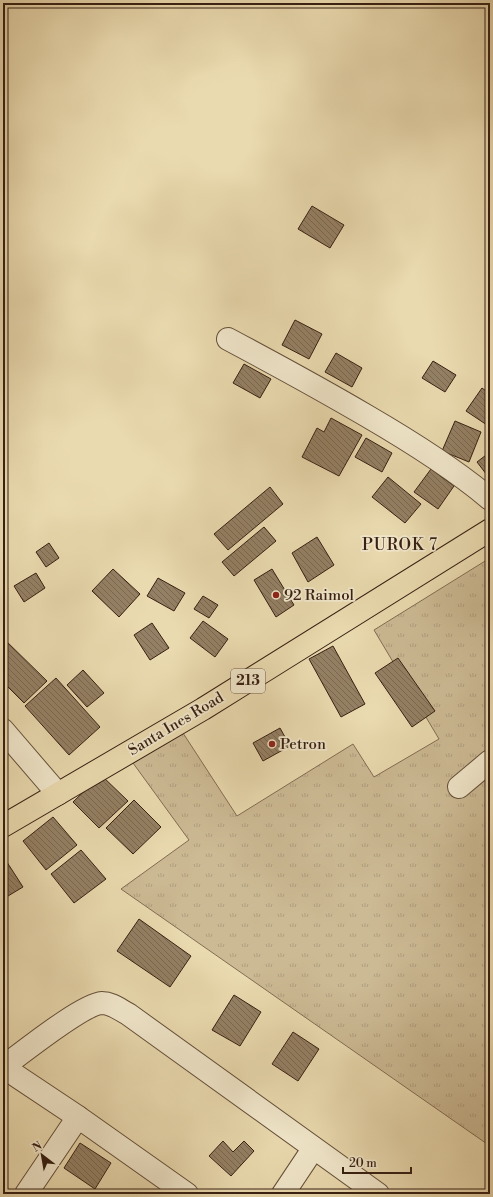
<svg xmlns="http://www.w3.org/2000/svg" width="493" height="1197" font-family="'Libre Bodoni',serif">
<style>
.grass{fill:url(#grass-tufts);stroke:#826c53}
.building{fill:url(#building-back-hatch);stroke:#371f12}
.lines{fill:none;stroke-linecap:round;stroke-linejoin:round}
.minor-casing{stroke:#644e39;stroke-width:24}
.major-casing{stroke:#371f12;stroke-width:24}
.minor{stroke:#f1e7cb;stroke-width:22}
.major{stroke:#eadaaf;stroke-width:22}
.poi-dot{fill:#8f2418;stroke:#f1e7cb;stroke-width:1.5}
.labels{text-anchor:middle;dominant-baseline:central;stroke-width:3.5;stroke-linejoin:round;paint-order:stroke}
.shield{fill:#f1e7cb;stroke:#6f5b4a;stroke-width:1}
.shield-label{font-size:14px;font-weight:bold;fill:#371f12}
.poi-label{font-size:15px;fill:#371f12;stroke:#f1e7cb;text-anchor:start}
.street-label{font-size:15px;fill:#371f12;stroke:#f1e7cb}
.neighbourhood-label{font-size:16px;letter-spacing:1px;fill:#371f12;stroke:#f1e7cb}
</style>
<defs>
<pattern id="grass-tufts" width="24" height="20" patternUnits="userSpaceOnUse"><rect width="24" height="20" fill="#ccba94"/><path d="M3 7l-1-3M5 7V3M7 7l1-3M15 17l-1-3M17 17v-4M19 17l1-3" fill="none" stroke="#b09f7f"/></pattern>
<pattern id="building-back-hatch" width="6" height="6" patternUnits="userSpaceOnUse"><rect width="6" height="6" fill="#948064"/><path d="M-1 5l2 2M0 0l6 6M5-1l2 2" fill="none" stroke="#7a6851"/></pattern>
</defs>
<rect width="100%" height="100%" fill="#eadaaf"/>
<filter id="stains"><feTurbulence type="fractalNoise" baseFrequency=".005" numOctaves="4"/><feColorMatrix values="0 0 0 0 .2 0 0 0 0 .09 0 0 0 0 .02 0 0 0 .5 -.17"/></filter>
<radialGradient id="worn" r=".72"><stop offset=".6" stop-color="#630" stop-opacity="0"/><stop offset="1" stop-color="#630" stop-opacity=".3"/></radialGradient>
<!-- grass -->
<path class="grass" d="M 490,558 L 490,1146 L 121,889 L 189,840 L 133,763 L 183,733 L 237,816 L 353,744 L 374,777 L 439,739 L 374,630 Z"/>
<!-- building -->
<g class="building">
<path d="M 312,206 L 344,225 L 330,248 L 298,229 Z"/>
<path d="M 295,320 L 322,334 L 309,359 L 282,345 Z"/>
<path d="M 336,353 L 362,368 L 352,387 L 325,372 Z"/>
<path d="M 433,361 L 456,375 L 445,392 L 422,378 Z"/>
<path d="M 244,364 L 271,379 L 260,398 L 233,383 Z"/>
<path d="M 482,388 L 490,394 L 490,427 L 466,411 Z"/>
<path d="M 331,418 L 362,435 L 339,476 L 302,457 L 317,428 L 324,432 Z"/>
<path d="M 455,421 L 481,432 L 469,462 L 442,451 Z"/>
<path d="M 366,438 L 392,453 L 382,472 L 355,457 Z"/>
<path d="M 490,452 L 490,479 L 477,462 Z"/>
<path d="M 431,469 L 454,486 L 438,509 L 414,492 Z"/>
<path d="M 388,477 L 421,504 L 405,523 L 372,497 Z"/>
<path d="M 270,487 L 283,504 L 228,550 L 214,534 Z"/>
<path d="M 264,527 L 276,541 L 234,576 L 222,562 Z"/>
<path d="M 317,537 L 334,565 L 308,582 L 292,553 Z"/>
<path d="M 49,543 L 59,558 L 46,567 L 36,552 Z"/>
<path d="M 113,569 L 140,594 L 119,617 L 92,591 Z"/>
<path d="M 272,569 L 294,605 L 276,617 L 254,580 Z"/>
<path d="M 36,573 L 45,588 L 24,602 L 14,586 Z"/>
<path d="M 158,578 L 185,593 L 174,611 L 147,596 Z"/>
<path d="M 3,582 L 8,589 L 3,593 Z"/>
<path d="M 203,596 L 218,605 L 209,618 L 194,609 Z"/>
<path d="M 203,621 L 228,639 L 215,657 L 190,638 Z"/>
<path d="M 152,623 L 169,648 L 150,660 L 134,635 Z"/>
<path d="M 3,638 L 47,681 L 24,703 L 3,682 Z"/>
<path d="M 333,646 L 365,704 L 341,717 L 309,659 Z"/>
<path d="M 398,658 L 435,711 L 412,727 L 375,673 Z"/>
<path d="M 83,670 L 104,693 L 87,707 L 67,685 Z"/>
<path d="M 56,678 L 100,727 L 69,755 L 25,706 Z"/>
<path d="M 280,728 L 290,746 L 263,761 L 253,743 Z"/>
<path d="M 101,775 L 128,801 L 99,828 L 73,802 Z"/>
<path d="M 134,800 L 161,827 L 133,854 L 106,828 Z"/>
<path d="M 53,817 L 77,845 L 46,870 L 23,841 Z"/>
<path d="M 81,850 L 106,879 L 74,903 L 51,874 Z"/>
<path d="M 3,856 L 23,887 L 3,899 Z"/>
<path d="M 139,919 L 191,956 L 170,987 L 117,951 Z"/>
<path d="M 234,995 L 261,1012 L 240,1046 L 212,1030 Z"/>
<path d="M 293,1032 L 319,1049 L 298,1081 L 272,1064 Z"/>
<path d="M 223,1141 L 233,1152 L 244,1141 L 254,1151 L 231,1176 L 209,1156 Z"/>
<path d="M 80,1143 L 111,1163 L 95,1189 L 64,1168 Z"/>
</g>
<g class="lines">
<!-- minor casing -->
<g class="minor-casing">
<g id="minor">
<path d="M 228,339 C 275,364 321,389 367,416 C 410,441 452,467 490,499"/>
<path d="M 3,730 L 58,794"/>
<path d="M 459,787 L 490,761"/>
<path d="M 3,1067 C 22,1053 83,1004 102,1003 C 112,1003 120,1010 128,1014 L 378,1194"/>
<path d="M 3,1067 L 78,1117 L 187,1194"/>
<path d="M 26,1194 L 78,1117"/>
<path d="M 283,1194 L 313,1149"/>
</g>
</g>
<!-- major casing -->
<g class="major-casing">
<path id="major" d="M 3,826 L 203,709 L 490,530"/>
</g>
<!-- minor -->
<use href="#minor" class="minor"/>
<!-- major -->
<use href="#major" class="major"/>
</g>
<!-- markers -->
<g class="poi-dot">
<circle cx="276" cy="595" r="4"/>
<circle cx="272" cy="744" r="4"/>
</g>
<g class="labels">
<!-- shield labels -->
<rect class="shield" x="231" y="669" width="34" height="24" rx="3"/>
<g class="shield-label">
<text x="248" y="681">213</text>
</g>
<!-- poi labels -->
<g class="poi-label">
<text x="284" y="595">92 Raimol</text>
<text x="280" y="744">Petron</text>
</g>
<!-- street labels -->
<g class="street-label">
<text transform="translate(176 724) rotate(-31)">Santa Ines Road</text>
</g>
<!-- neighbourhood labels -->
<g class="neighbourhood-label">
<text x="400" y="545">PUROK 7</text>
</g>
</g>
<!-- margin -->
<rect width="493" height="1197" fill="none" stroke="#eadaaf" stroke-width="16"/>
<rect x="4" y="4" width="485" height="1189" fill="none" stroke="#371f12" stroke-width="2"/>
<rect x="8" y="8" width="477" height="1181" fill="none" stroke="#371f12"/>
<!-- north arrow -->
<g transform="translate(42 1155) rotate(329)" stroke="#f1e7cb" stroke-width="3" paint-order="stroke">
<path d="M0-3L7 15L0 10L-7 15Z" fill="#371f12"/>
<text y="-6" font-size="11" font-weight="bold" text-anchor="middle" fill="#371f12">N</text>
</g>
<!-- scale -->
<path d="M343 1167v6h68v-6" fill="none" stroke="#371f12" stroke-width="2"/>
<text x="349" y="1167" font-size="12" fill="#371f12" stroke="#f1e7cb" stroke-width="3" paint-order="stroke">20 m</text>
<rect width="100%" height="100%" filter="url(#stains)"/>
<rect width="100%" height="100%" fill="url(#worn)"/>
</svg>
